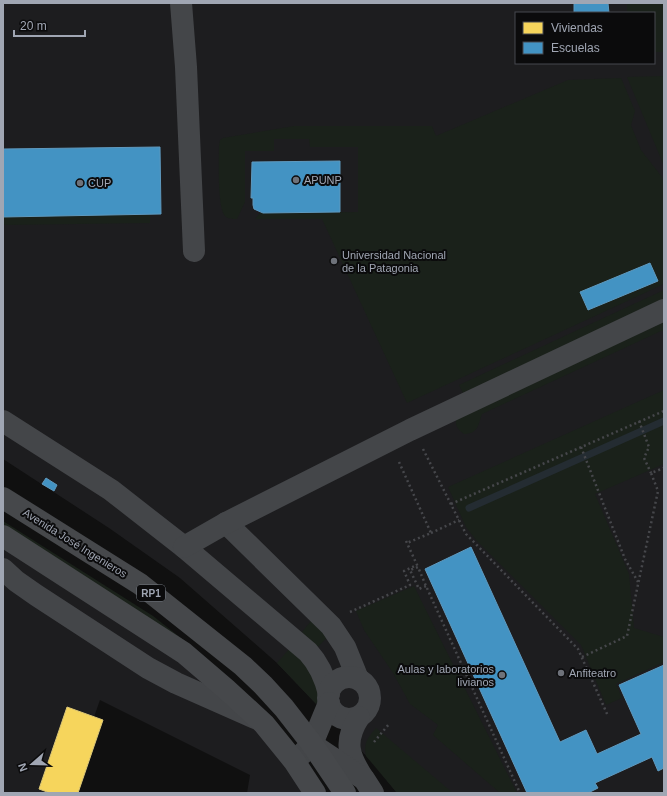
<svg xmlns="http://www.w3.org/2000/svg" width="667" height="796" font-family="Arial,sans-serif">
<style>
.built{fill:#1d1d1f;fill-rule:evenodd}
.green{fill:#1a211a}
.homes{fill:#f6d55c;stroke:#dcc776}
.schools{fill:#4393c3;stroke:#5f99be}
.lines{fill:none;stroke-linecap:round;stroke-linejoin:round}
.stream{stroke:#242c32;stroke-width:7}
.path{stroke:#46474b;stroke-width:2.5;stroke-dasharray:2 3;stroke-linecap:butt}
.minor{stroke:#444649;stroke-width:22}
.major{stroke:#46484b;stroke-width:22}
.poi-dot{fill:#6e727a;stroke:#0b0b0c;stroke-width:1.5}
.labels{text-anchor:middle;dominant-baseline:central;stroke-width:4;stroke-linejoin:round;paint-order:stroke}
.shield{fill:#0b0b0c;stroke:#737881;stroke-width:1}
.shield-label{font-size:10px;font-weight:bold;fill:#a0a6b3}
.poi-label{font-size:11px;fill:#a0a6b3;stroke:#0b0b0c;text-anchor:start}
.street-label{font-size:11px;fill:#a0a6b3;stroke:#0b0b0c}
</style>
<rect width="100%" height="100%" fill="#101010"/>
<!-- built -->
<g class="built">
<path d="M 3,3 L 664,3 L 664,793 L 397,793 L 373,763 L 277,663 L 180,578 L 109,528 L 3,459 ZM 516,13 L 654,13 L 654,63 L 516,63 Z"/>
<path d="M 3,536 L 184,653 L 315,793 L 247,793 L 250,775 L 100,700 L 67,793 L 3,793 Z"/>
</g>
<!-- green -->
<g class="green">
<path d="M 627,3 L 664,3 L 664,52 L 654,52 L 654,13 L 627,13 Z"/>
<path d="M 664,76 L 664,166 L 627,77 Z"/>
<path d="M 621,78 L 635,111 L 631,125 L 641,150 L 662,177 L 664,183 L 664,284 L 407,403 L 322,219 L 255,219 L 260,213 L 358,212 L 358,147 L 310,147 L 309,139 L 274,139 L 274,151 L 245,151 L 245,202 L 237,219 C 233,219 227,219 225,216 C 217,207 219,160 219,146 L 220,140 L 223,138 L 294,126 L 432,126 L 436,136 L 568,80 Z"/>
<path d="M 150,214 L 150,223 L 3,225 L 3,217 Z"/>
<path d="M 664,290 L 664,300 L 463,393 L 459,385 Z"/>
<path d="M 664,322 L 664,331 L 661,331 L 482,414 C 478,425 478,434 464,434 C 458,430 454,425 457,418 Z"/>
<path d="M 664,390 L 664,464 L 595,494 L 629,574 L 634,628 L 664,637 L 664,662 L 616,684 L 622,698 L 606,705 L 581,645 L 476,540 L 466,527 L 448,487 Z"/>
<path d="M 3,521 L 153,616 L 186,642 L 3,532 Z"/>
<path d="M 414,586 L 517,793 L 500,793 L 433,735 L 438,725 L 410,704 L 393,673 L 364,630 L 356,611 Z"/>
<path d="M 315,616 L 332,632 L 318,647 L 302,632 Z"/>
<path d="M 290,648 L 308,662 L 321,699 L 316,704 L 277,663 Z"/>
<path d="M 376,728 L 453,793 L 397,793 L 366,756 C 363,744 368,737 376,728 Z"/>
</g>
<!-- homes -->
<path class="homes" d="M 67,707 L 103,720 L 78,793 L 50,793 L 39,789 Z"/>
<!-- schools -->
<g class="schools">
<path d="M 574,3 L 608,3 L 609,13 L 574,13 Z"/>
<path d="M 160,147 L 161,214 L 3,217 L 3,149 Z"/>
<path d="M 340,161 L 340,212 L 263,213 L 254,209 L 253,205 L 253,198 L 251,198 L 252,162 Z"/>
<path d="M 650,263 L 658,281 L 588,310 L 580,292 Z"/>
<path d="M 46,478 L 57,485 L 54,491 L 42,484 Z"/>
<path d="M 471,547 L 560,742 L 586,730 L 597,754 L 641,734 L 619,685 L 664,665 L 664,768 L 658,771 L 652,757 L 595,783 L 598,788 L 588,793 L 527,793 L 425,569 Z"/>
</g>
<g class="lines">
<!-- stream -->
<path class="stream" d="M 469,508 L 664,421"/>
<!-- path -->
<g class="path">
<path d="M 639,421 L 649,447 L 644,458 L 651,473"/>
<path d="M 581,447 L 625,559 L 638,582"/>
<path d="M 423,449 L 466,534 L 578,649 L 608,716"/>
<path d="M 399,462 L 431,533 L 407,543"/>
<path d="M 451,504 L 664,411"/>
<path d="M 431,533 L 459,520"/>
<path d="M 406,541 L 418,567"/>
<path d="M 426,586 L 419,589 L 410,570 L 418,567 L 426,586 L 520,793"/>
<path d="M 350,612 L 410,585 L 404,571 L 417,565"/>
<path d="M 582,657 L 627,636 L 658,491 L 651,473 L 664,468"/>
<path d="M 374,742 L 389,724"/>
</g>
<!-- minor -->
<g class="minor">
<path d="M 181,3 L 186,67 L 194,251"/>
<path d="M 3,421 L 111,490 L 184,547 L 308,652 C 319,664 325,677 329,694"/>
<path d="M 226,523 L 331,626 L 345,647 L 358,679"/>
<path d="M 184,547 L 226,523 L 410,430 L 664,310"/>
<path d="M 3,569 L 16,581 L 36,595 L 148,668 L 176,683 L 255,718"/>
<circle cx="349" cy="698" r="21"/>
<path d="M 359,717 C 343,742 349,756 363,778"/>
<path d="M 313,745 L 364,779 L 373,793"/>
<path d="M 302,754 L 312,744 L 329,703"/>
</g>
<!-- major -->
<g class="major">
<path d="M 3,498 L 140,584 L 243,666 L 263,685 L 284,708 L 312,744 L 345,793"/>
<path d="M 3,536 L 184,653 L 226,689 L 264,724 L 294,761 L 315,793"/>
</g>
</g>
<!-- markers -->
<g class="poi-dot">
<circle cx="296" cy="180" r="4"/>
<circle cx="80" cy="183" r="4"/>
<circle cx="334" cy="261" r="4"/>
<circle cx="561" cy="673" r="4"/>
<circle cx="502" cy="675" r="4"/>
</g>
<g class="labels">
<!-- shield labels -->
<rect class="shield" x="137" y="585" width="28" height="16" rx="3"/>
<g class="shield-label">
<text x="151" y="593">RP1</text>
</g>
<!-- poi labels -->
<g class="poi-label">
<text x="304" y="180">APUNP</text>
<text x="88" y="183">CUP</text>
<text x="342" y="255">Universidad Nacional<tspan x="342" dy="13">de la Patagonia</tspan></text>
<text x="494" y="669" text-anchor="end">Aulas y laboratorios<tspan x="494" dy="13">livianos</tspan></text>
<text x="569" y="673">Anfiteatro</text>
</g>
<!-- street labels -->
<g class="street-label">
<text transform="translate(75 543) rotate(32)">Avenida José Ingenieros</text>
</g>
</g>
<!-- border -->
<rect width="667" height="796" fill="none" stroke="#a0a6b3" stroke-width="8"/>
<!-- legend -->
<rect x="515" y="12" width="140" height="52" fill="#0b0b0c" stroke="#47494f"/>
<rect x="523" y="22" width="20" height="12" fill="#f6d55c" stroke="#47494f"/>
<text x="551" y="32" font-size="12" fill="#a0a6b3">Viviendas</text>
<rect x="523" y="42" width="20" height="12" fill="#4393c3" stroke="#47494f"/>
<text x="551" y="52" font-size="12" fill="#a0a6b3">Escuelas</text>
<!-- north arrow -->
<g transform="translate(32 764) rotate(250)" stroke="#0b0b0c" stroke-width="3" paint-order="stroke">
<path d="M0-3L7 15L0 10L-7 15Z" fill="#a0a6b3"/>
<text y="-6" font-size="11" font-weight="bold" text-anchor="middle" fill="#a0a6b3">N</text>
</g>
<!-- scale -->
<path d="M14 30v6h71v-6" fill="none" stroke="#a0a6b3" stroke-width="2"/>
<text x="20" y="30" font-size="12" fill="#a0a6b3" stroke="#0b0b0c" stroke-width="3" paint-order="stroke">20 m</text>
</svg>
